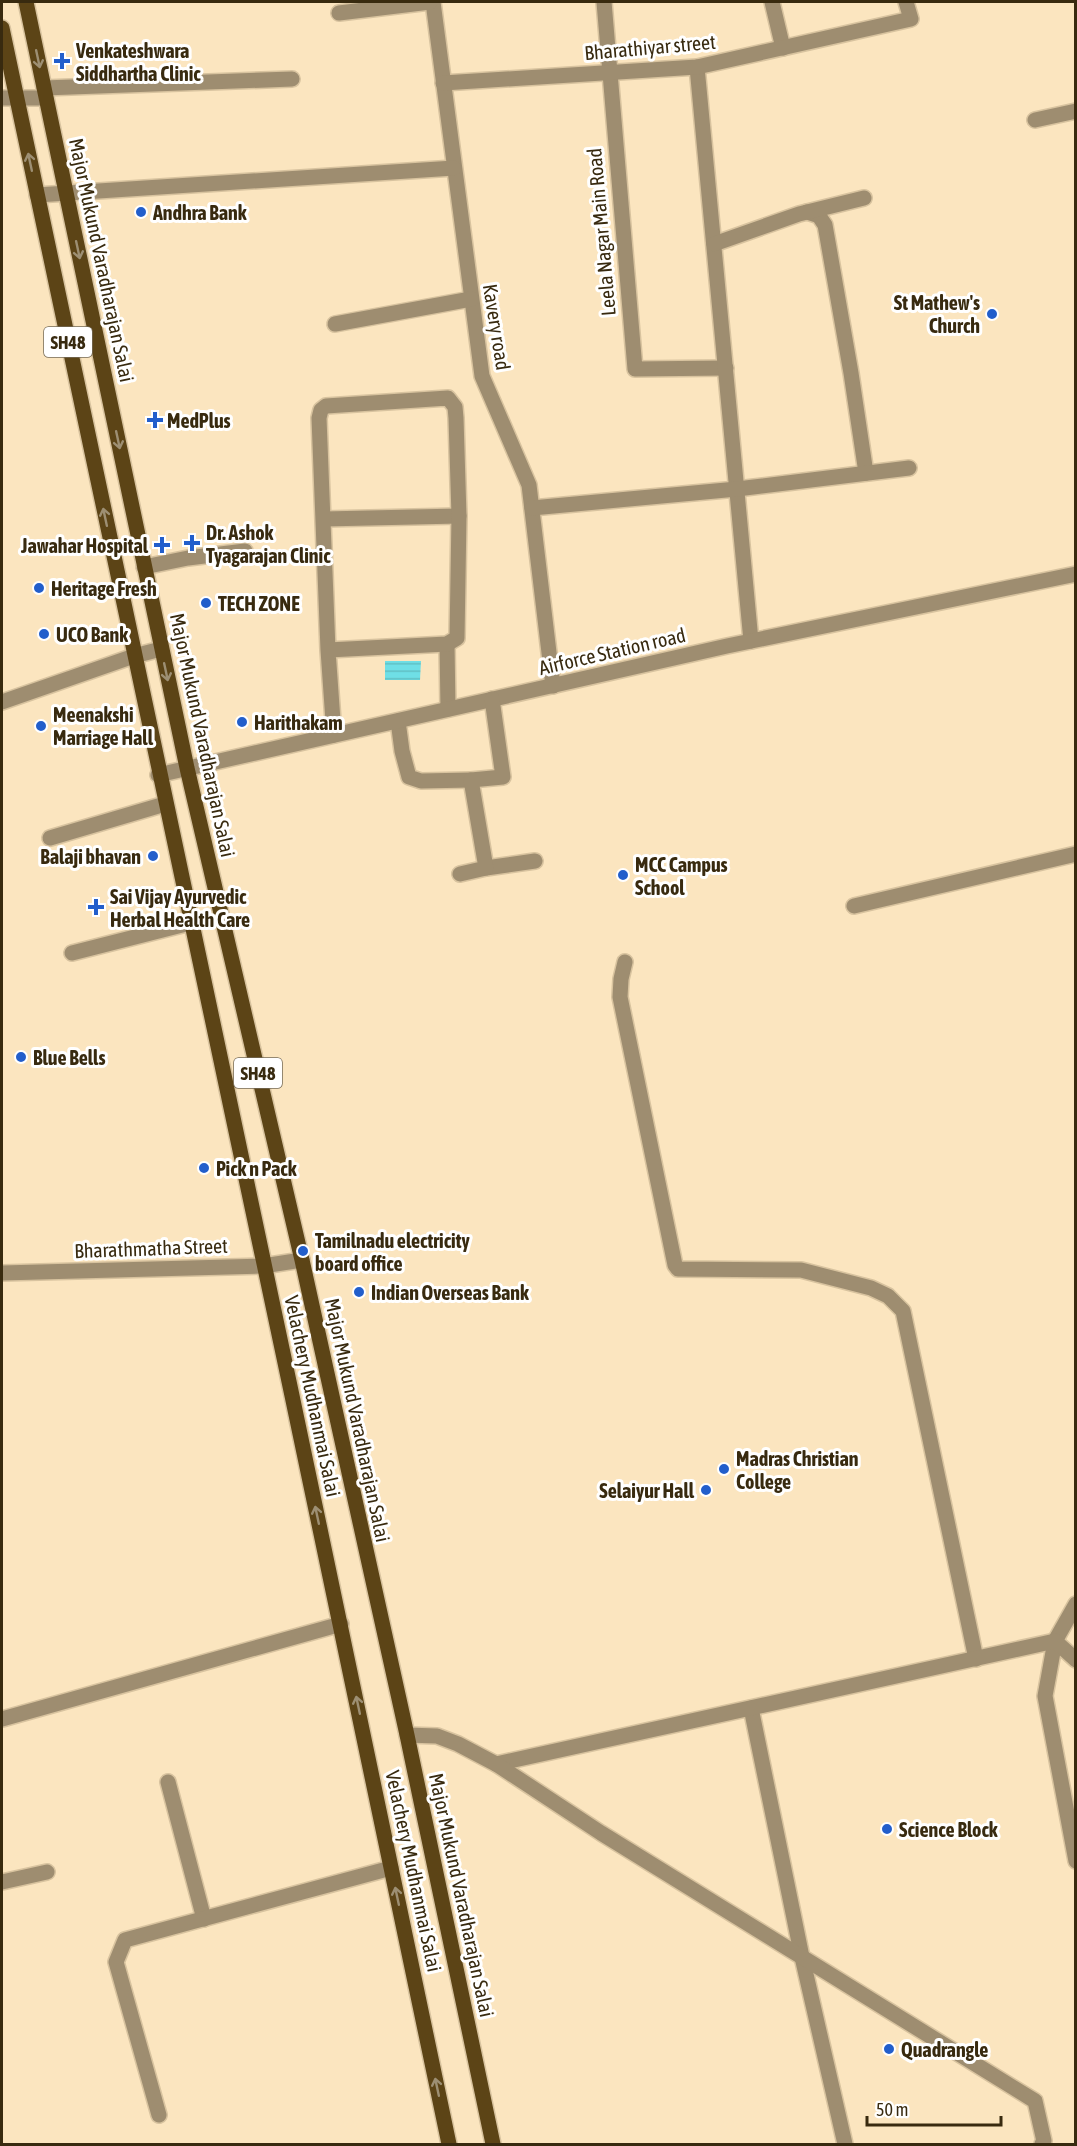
<svg xmlns="http://www.w3.org/2000/svg" width="1077" height="2146" font-family="'Asap Condensed',sans-serif">
<style>
.water{fill:url(#water-rules)}
.lines{fill:none;stroke-linecap:round;stroke-linejoin:round}
.minor-casing{stroke:#d8c39f;stroke-width:18}
.major-casing{stroke:#d8c39f;stroke-width:18}
.minor{stroke:#9e8d70;stroke-width:15}
.major{stroke:#5c4416;stroke-width:15}
.oneway{stroke:#9d8f73}
.poi-dot{fill:#225ecb;stroke:#fff;stroke-width:2}
.labels{text-anchor:middle;dominant-baseline:central;stroke-width:6;stroke-linejoin:round;paint-order:stroke}
.shield{fill:#fff;stroke:#746a57;stroke-width:1.5}
.shield-label{font-size:18px;font-weight:bold;fill:#382a0f}
.street-label{font-size:20px;fill:#382a0f;stroke:#fff}
.poi-label{font-size:20px;font-weight:bold;fill:#382a0f;stroke:#fff;text-anchor:start}
</style>
<defs>
<pattern id="water-rules" width="6" height="5" patternUnits="userSpaceOnUse" patternTransform="scale(1.5)"><rect width="6" height="5" fill="#6fdfe6"/><path d="M0 2.5h6" fill="none" stroke="#61c0c4"/></pattern>
</defs>
<rect width="100%" height="100%" fill="#fbe5bf"/>
<!-- water -->
<path class="water" d="M 385,661 L 421,661 L 420,680 L 385,680 Z"/>
<g class="lines">
<!-- minor casing -->
<g class="minor-casing">
<g id="minor">
<path d="M 433,2 L 482,376 L 529,485 L 553,686"/>
<path d="M 604,2 L 635,369 L 726,368"/>
<path d="M 772,2 L 783,48"/>
<path d="M 339,13 L 430,2"/>
<path d="M 697,67 L 751,641"/>
<path d="M 443,83 L 697,67 L 911,19 L 906,2"/>
<path d="M 44,88 L 292,79"/>
<path d="M 2,98 L 46,98"/>
<path d="M 1035,120 L 1076,111"/>
<path d="M 37,195 L 454,168"/>
<path d="M 807,212 L 819,216 L 825,225 L 851,373 L 866,473"/>
<path d="M 714,244 L 799,214 L 864,198"/>
<path d="M 335,324 L 471,299"/>
<path d="M 532,508 L 737,489 L 909,468"/>
<path d="M 324,519 L 459,516"/>
<path d="M 144,567 L 188,558 L 245,551"/>
<path d="M 447,644 L 448,709"/>
<path d="M 328,650 L 447,644 L 457,638 L 459,516 L 456,418 L 455,407 L 448,398 L 326,406 L 321,410 L 319,418 L 328,650 L 334,735"/>
<path d="M 2,702 L 134,656 L 161,649"/>
<path d="M 398,721 L 402,751 L 409,777 L 421,781 L 471,780"/>
<path d="M 158,775 L 727,646 L 1076,574"/>
<path d="M 50,838 L 165,804"/>
<path d="M 486,868 L 535,861"/>
<path d="M 460,874 L 486,868 L 471,780 L 503,777 L 492,699"/>
<path d="M 854,906 L 1076,854"/>
<path d="M 72,953 L 190,923"/>
<path d="M 625,962 L 621,979 L 620,997 L 675,1265 L 678,1269 L 801,1270 L 871,1288 L 888,1296 L 903,1311 L 976,1659"/>
<path d="M 2,1273 L 263,1266 L 302,1260"/>
<path d="M 1076,1604 L 1055,1641 L 1045,1696 L 1076,1861"/>
<path d="M 751,1708 L 802,1957 L 845,2144"/>
<path d="M 2,1719 L 341,1624"/>
<path d="M 407,1735 L 437,1736 L 458,1744 L 496,1764 L 1055,1641 L 1076,1660"/>
<path d="M 496,1764 L 601,1833 L 1035,2101 L 1044,2141 L 1042,2144"/>
<path d="M 168,1782 L 204,1919"/>
<path d="M 2,1882 L 47,1872"/>
<path d="M 159,2115 L 116,1962 L 125,1940 L 391,1868"/>
</g>
</g>
<!-- major casing -->
<g class="major-casing">
<g id="major">
<path d="M 26,2 L 187,768 L 302,1260 L 407,1735 L 493,2144"/>
<path d="M 2,28 C 150,734 303,1438 449,2144"/>
</g>
</g>
<!-- minor -->
<use href="#minor" class="minor"/>
<!-- major -->
<use href="#major" class="major"/>
</g>
<!-- one-way arrows -->
<defs><path id="oneway-shaft" d="M-6 0H5M1.5-3L5.5 0L1.5 3" fill="none" stroke-width="1.6" stroke-linecap="round" stroke-linejoin="round" transform="scale(1.5)"/></defs>
<g class="oneway">
<use href="#oneway-shaft" transform="translate(38 59) rotate(78)"/>
<use href="#oneway-shaft" transform="translate(30 162) rotate(-102)"/>
<use href="#oneway-shaft" transform="translate(78 250) rotate(78)"/>
<use href="#oneway-shaft" transform="translate(118 440) rotate(78)"/>
<use href="#oneway-shaft" transform="translate(105 517) rotate(-102)"/>
<use href="#oneway-shaft" transform="translate(166 672) rotate(78)"/>
<use href="#oneway-shaft" transform="translate(317 1515) rotate(-102)"/>
<use href="#oneway-shaft" transform="translate(358 1705) rotate(-102)"/>
<use href="#oneway-shaft" transform="translate(397 1896) rotate(-102)"/>
<use href="#oneway-shaft" transform="translate(437 2087) rotate(-102)"/>
</g>
<!-- markers -->
<g class="poi-dot">
<path d="M59 52h6v6h6v6h-6v6h-6v-6h-6v-6h6z"/>
<circle cx="141" cy="212" r="6"/>
<circle cx="992" cy="314" r="6"/>
<path d="M152 411h6v6h6v6h-6v6h-6v-6h-6v-6h6z"/>
<path d="M189 534h6v6h6v6h-6v6h-6v-6h-6v-6h6z"/>
<path d="M159 536h6v6h6v6h-6v6h-6v-6h-6v-6h6z"/>
<circle cx="39" cy="588" r="6"/>
<circle cx="206" cy="603" r="6"/>
<circle cx="44" cy="634" r="6"/>
<circle cx="242" cy="722" r="6"/>
<circle cx="41" cy="726" r="6"/>
<circle cx="153" cy="856" r="6"/>
<circle cx="623" cy="875" r="6"/>
<path d="M93 898h6v6h6v6h-6v6h-6v-6h-6v-6h6z"/>
<circle cx="21" cy="1057" r="6"/>
<circle cx="204" cy="1168" r="6"/>
<circle cx="303" cy="1251" r="6"/>
<circle cx="359" cy="1292" r="6"/>
<circle cx="724" cy="1469" r="6"/>
<circle cx="706" cy="1490" r="6"/>
<circle cx="887" cy="1829" r="6"/>
<circle cx="889" cy="2049" r="6"/>
</g>
<g class="labels">
<!-- shield labels -->
<g class="shield">
<rect x="44" y="327" width="48" height="30" rx="4.5"/>
<rect x="234" y="1058" width="48" height="30" rx="4.5"/>
</g>
<g class="shield-label">
<text x="68" y="342">SH48</text>
<text x="258" y="1073">SH48</text>
</g>
<!-- street labels -->
<g class="street-label">
<text transform="translate(650 47) rotate(-5)">Bharathiyar street</text>
<text transform="translate(601 232) rotate(-95)">Leela Nagar Main Road</text>
<text transform="translate(102 260) rotate(78)">Major Mukund Varadharajan Salai</text>
<text transform="translate(497 327) rotate(81)">Kavery road</text>
<text transform="translate(612 651) rotate(-13)">Airforce Station road</text>
<text transform="translate(203 735) rotate(78)">Major Mukund Varadharajan Salai</text>
<text transform="translate(151 1248) rotate(-2)">Bharathmatha Street</text>
<text transform="translate(313 1396) rotate(78)">Velachery Mudhanmai Salai</text>
<text transform="translate(358 1420) rotate(78)">Major Mukund Varadharajan Salai</text>
<text transform="translate(414 1871) rotate(78)">Velachery Mudhanmai Salai</text>
<text transform="translate(462 1895) rotate(78)">Major Mukund Varadharajan Salai</text>
</g>
<!-- poi labels -->
<g class="poi-label">
<text x="76" y="50">Venkateshwara<tspan x="76" dy="23">Siddhartha Clinic</tspan></text>
<text x="153" y="212">Andhra Bank</text>
<text x="980" y="302" text-anchor="end">St Mathew's<tspan x="980" dy="23">Church</tspan></text>
<text x="167" y="420">MedPlus</text>
<text x="206" y="532">Dr. Ashok<tspan x="206" dy="23">Tyagarajan Clinic</tspan></text>
<text x="148" y="545" text-anchor="end">Jawahar Hospital</text>
<text x="51" y="588">Heritage Fresh</text>
<text x="218" y="603">TECH ZONE</text>
<text x="56" y="634">UCO Bank</text>
<text x="53" y="714">Meenakshi<tspan x="53" dy="23">Marriage Hall</tspan></text>
<text x="254" y="722">Harithakam</text>
<text x="141" y="856" text-anchor="end">Balaji bhavan</text>
<text x="635" y="864">MCC Campus<tspan x="635" dy="23">School</tspan></text>
<text x="110" y="896">Sai Vijay Ayurvedic<tspan x="110" dy="23">Herbal Health Care</tspan></text>
<text x="33" y="1057">Blue Bells</text>
<text x="216" y="1168">Pick n Pack</text>
<text x="315" y="1240">Tamilnadu electricity<tspan x="315" dy="23">board office</tspan></text>
<text x="371" y="1292">Indian Overseas Bank</text>
<text x="736" y="1458">Madras Christian<tspan x="736" dy="23">College</tspan></text>
<text x="694" y="1490" text-anchor="end">Selaiyur Hall</text>
<text x="899" y="1829">Science Block</text>
<text x="901" y="2049">Quadrangle</text>
</g>
</g>
<!-- border -->
<rect width="1077" height="2146" fill="none" stroke="#382a0f" stroke-width="6"/>
<!-- scale -->
<path d="M867 2116v9h134v-9" fill="none" stroke="#382a0f" stroke-width="3"/>
<text x="876" y="2116" font-size="18" fill="#382a0f" stroke="#ffffff" stroke-width="4.5" paint-order="stroke">50 m</text>
</svg>
